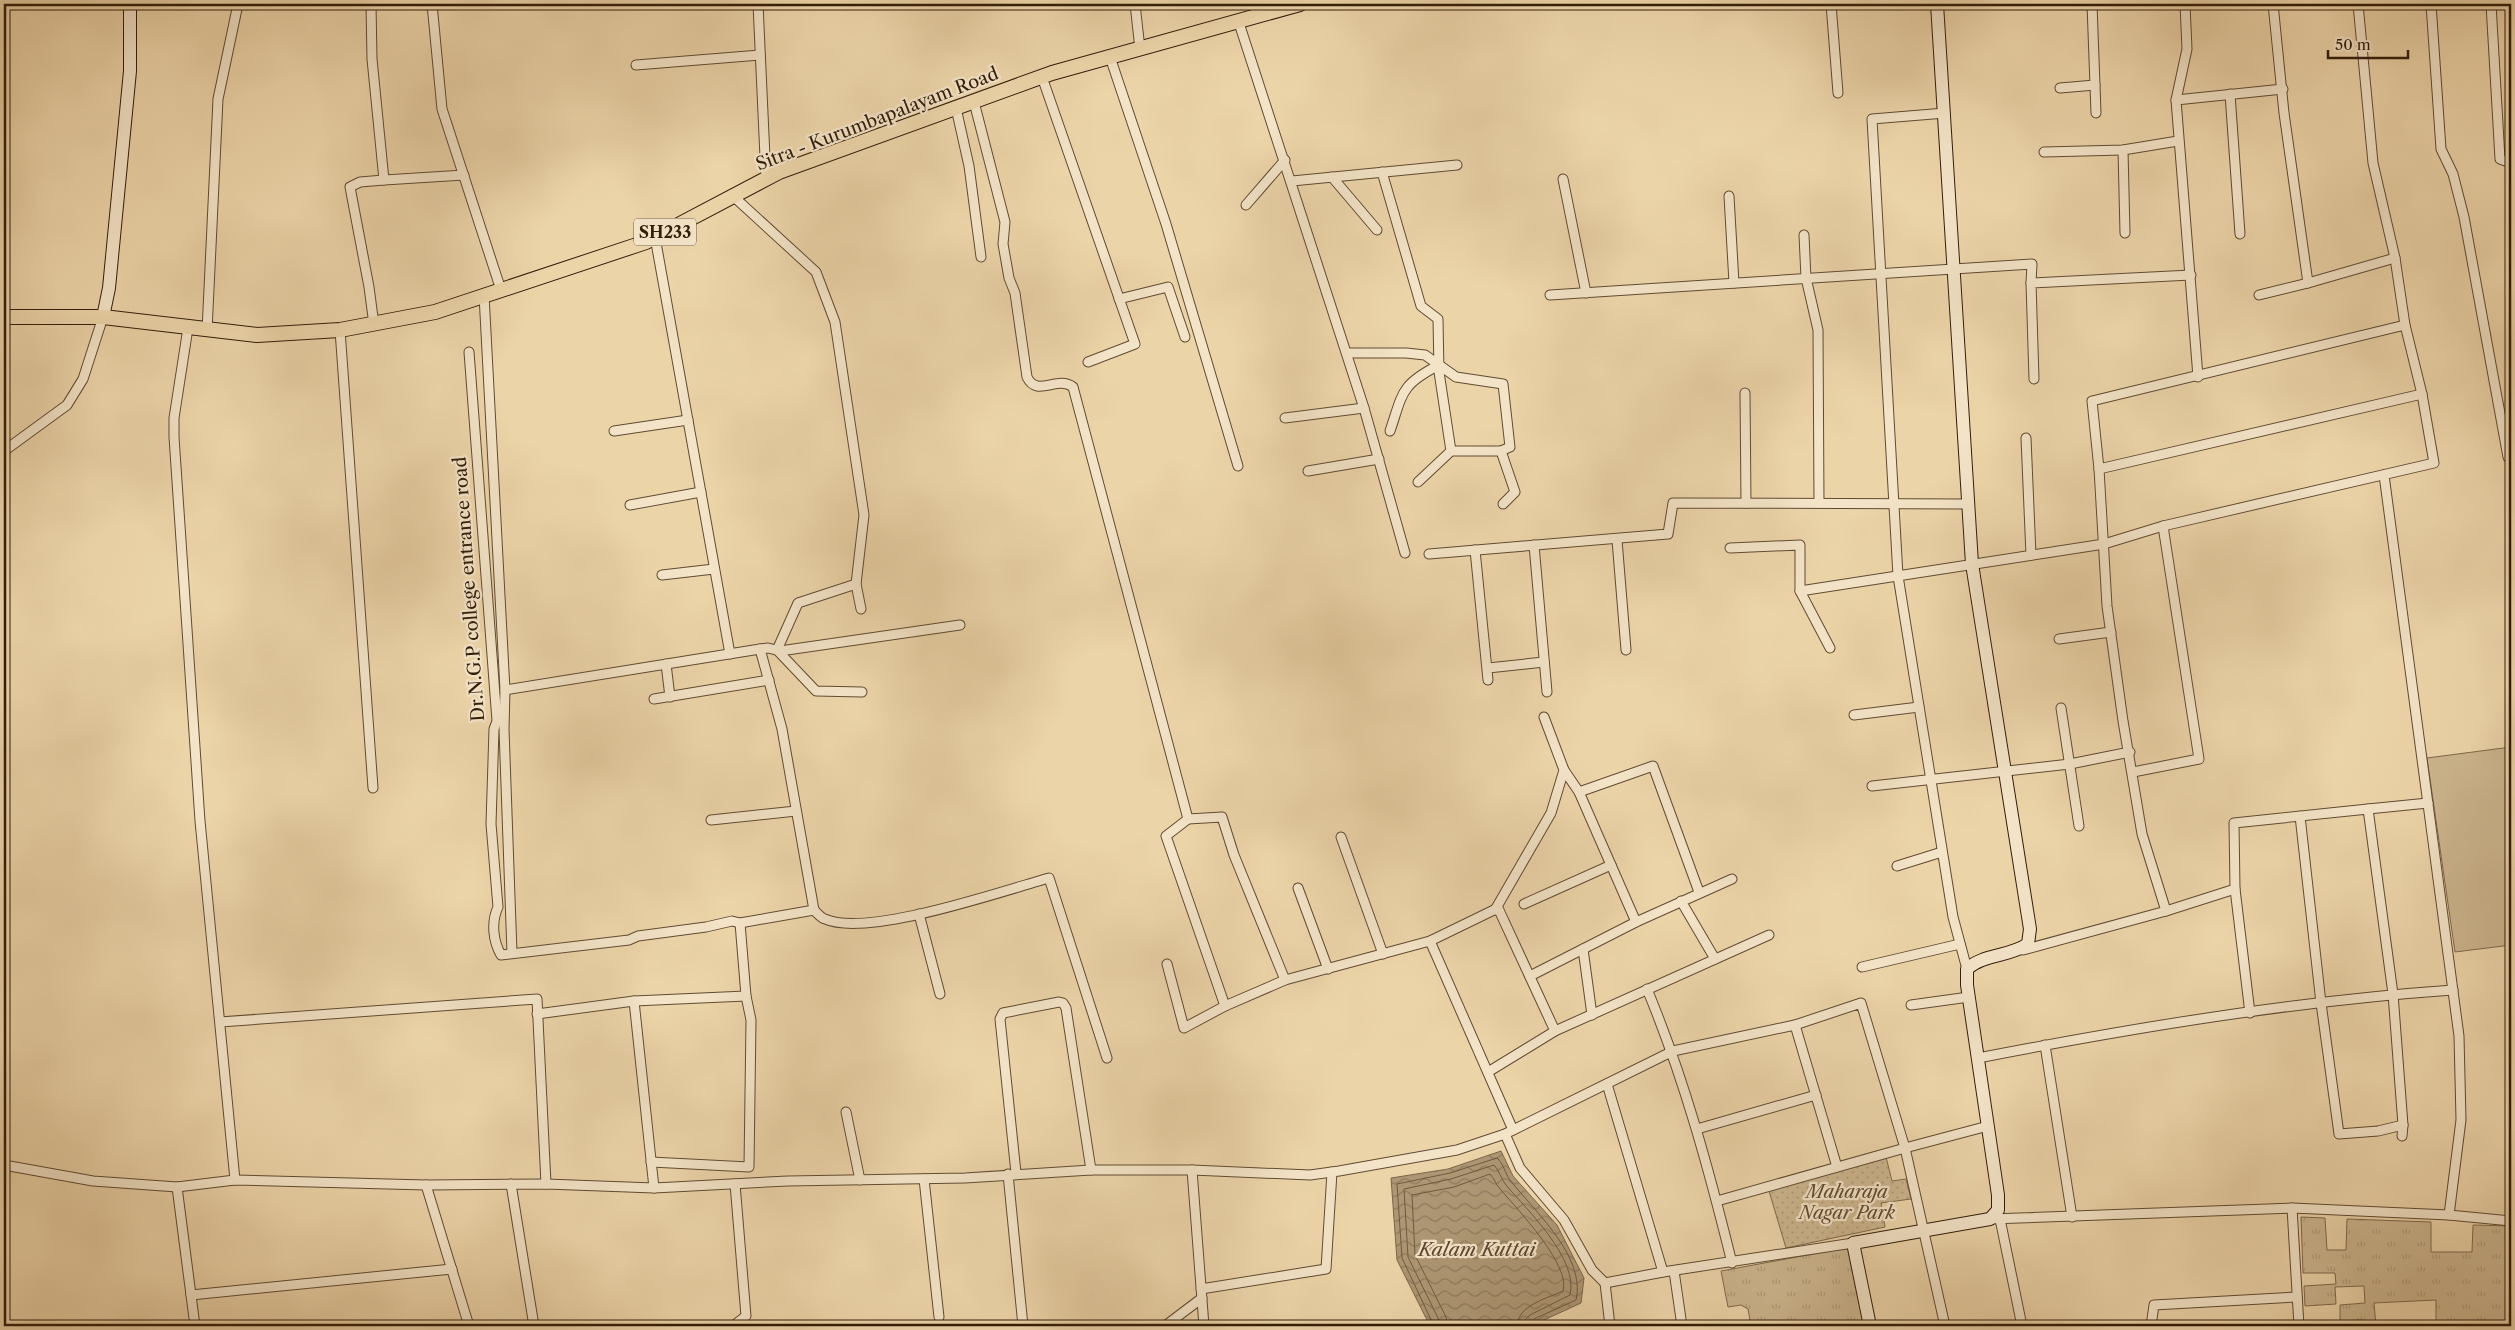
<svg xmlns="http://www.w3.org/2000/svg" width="2515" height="1330" font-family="'Libre Caslon Text',serif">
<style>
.grass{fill:url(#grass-tufts);stroke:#7f694c}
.park{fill:url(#park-dots);stroke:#7f694c}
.pitch{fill:#ccb58e;stroke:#7f694c}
.water{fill:url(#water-waves);stroke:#7c6649}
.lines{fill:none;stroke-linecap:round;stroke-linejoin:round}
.shore{stroke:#705a3e;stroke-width:1}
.street-casing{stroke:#604b32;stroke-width:11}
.secondary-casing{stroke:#321d0a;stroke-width:14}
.primary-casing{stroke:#321d0a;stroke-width:16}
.street{stroke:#f3e3c7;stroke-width:9}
.secondary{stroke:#f3e3c7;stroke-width:12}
.primary{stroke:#ecd4a9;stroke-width:14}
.labels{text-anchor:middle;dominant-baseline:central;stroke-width:4.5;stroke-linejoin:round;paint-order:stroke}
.shield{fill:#f3e3c7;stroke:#6c5843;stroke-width:1}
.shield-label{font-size:16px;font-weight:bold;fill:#321d0a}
.street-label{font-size:18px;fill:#321d0a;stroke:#f3e3c7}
.park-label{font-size:18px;font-style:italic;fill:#604b32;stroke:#f3e3c7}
.water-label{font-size:19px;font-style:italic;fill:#5d472f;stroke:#f3e3c7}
</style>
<defs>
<pattern id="grass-tufts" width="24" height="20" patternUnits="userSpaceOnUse" patternTransform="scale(1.25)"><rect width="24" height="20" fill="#ccb58e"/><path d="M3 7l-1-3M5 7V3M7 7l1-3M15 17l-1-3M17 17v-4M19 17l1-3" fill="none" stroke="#b09b79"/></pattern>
<pattern id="park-dots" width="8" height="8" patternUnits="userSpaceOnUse" patternTransform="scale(1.25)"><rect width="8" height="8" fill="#ccb58e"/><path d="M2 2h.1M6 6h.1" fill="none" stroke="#b09b79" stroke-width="1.8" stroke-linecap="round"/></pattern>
<pattern id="water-waves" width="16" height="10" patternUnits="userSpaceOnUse" patternTransform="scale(1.25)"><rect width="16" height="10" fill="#ad9673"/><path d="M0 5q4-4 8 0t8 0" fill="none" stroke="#8d7a5d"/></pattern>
</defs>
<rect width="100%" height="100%" fill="#ecd4a9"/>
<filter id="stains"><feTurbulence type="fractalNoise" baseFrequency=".004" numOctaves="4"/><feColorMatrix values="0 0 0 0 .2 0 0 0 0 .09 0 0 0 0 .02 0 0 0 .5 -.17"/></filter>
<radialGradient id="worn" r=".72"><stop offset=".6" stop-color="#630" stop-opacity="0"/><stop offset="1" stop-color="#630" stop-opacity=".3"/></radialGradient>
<!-- grass -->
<g class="grass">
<path d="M 2301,1217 L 2325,1218 L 2327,1250 L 2346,1250 L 2347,1219 L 2431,1222 L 2431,1252 L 2472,1252 L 2473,1225 L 2511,1226 L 2511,1326 L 2436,1326 L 2436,1300 L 2374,1303 L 2376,1326 L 2364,1326 L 2363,1320 L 2340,1321 L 2340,1305 L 2365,1303 L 2364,1286 L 2335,1287 L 2336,1304 L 2305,1306 L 2304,1286 L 2336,1284 L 2335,1273 L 2303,1273 Z"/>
<path d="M 1851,1247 L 1866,1326 L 1751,1326 L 1748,1309 L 1741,1305 L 1728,1307 L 1721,1271 Z"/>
</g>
<!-- park -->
<path class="park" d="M 1886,1157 L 1892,1181 L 1906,1179 L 1911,1199 L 1881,1203 L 1885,1227 L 1786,1248 L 1769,1191 Z"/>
<!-- pitch -->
<path class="pitch" d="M 2511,747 L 2511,945 L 2455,952 L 2427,758 Z"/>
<!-- water -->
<path class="water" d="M 1501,1151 L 1513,1176 L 1557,1225 L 1584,1278 L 1581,1303 L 1531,1326 L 1430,1326 L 1397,1260 L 1391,1178 L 1448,1169 Z"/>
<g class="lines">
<!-- shore -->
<g class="shore">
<path d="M 1434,1326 L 1402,1258 L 1397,1184 L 1450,1173 L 1497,1158 C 1503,1163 1505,1173 1510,1180 C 1534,1211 1586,1256 1576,1300 L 1534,1319 L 1531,1326"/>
<path d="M 1440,1326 L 1439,1320 L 1408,1257 L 1404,1189 L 1451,1179 L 1494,1165 C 1499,1170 1501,1179 1506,1185 C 1527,1210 1579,1259 1570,1295 L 1530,1315 L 1525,1320 L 1524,1326"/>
<path d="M 1448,1326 L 1446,1317 L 1415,1255 L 1412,1195 L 1454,1187 L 1490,1174 C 1494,1178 1496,1185 1501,1190 C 1517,1209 1571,1265 1563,1291 C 1546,1299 1518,1305 1517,1326"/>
</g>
<!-- street casing -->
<g class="street-casing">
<g id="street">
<path d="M 371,4 L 372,59 L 384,180 L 464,175"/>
<path d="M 432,4 L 442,109 L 501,290"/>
<path d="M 758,4 L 766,179"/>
<path d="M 1135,4 L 1140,49"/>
<path d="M 1831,4 L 1838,93"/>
<path d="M 2092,4 L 2096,113"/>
<path d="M 2273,4 L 2284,113 L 2308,283 L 2395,258"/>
<path d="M 2431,4 L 2441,149 L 2453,174 L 2464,217 L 2508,457 L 2511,457"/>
<path d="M 2491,4 L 2500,159 L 2511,163"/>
<path d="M 1238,20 L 1364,408 L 1405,553"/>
<path d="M 1110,57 L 1166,224 L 1238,466"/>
<path d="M 636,65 L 760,55"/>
<path d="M 1042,77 L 1135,344 L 1088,362"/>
<path d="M 2060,88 L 2095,85"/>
<path d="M 2230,94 L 2240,234"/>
<path d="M 2176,100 L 2187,49 L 2185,4"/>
<path d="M 974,102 L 1005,222 L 1003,244 L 1009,278 L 1015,293 L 1027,377 C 1037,398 1057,375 1073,387 L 1188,819 L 1166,836 L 1225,1006"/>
<path d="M 956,108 L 969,166 L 981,257"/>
<path d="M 1945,113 L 1872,119 L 1898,576 L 1953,917 L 1967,969"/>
<path d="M 2123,150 L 2125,233"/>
<path d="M 2044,152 L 2123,150 L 2178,141"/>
<path d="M 1382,172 L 1421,306 L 1438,319 L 1439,372 L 1451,451"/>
<path d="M 1332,177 L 1377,230"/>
<path d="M 1563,179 L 1586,293"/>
<path d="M 1292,181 L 1457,165"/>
<path d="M 733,196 L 816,272 L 835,322 L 864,515 L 856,584 L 861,609"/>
<path d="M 1729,196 L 1734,283"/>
<path d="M 1246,205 L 1285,160"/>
<path d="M 1804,235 L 1806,278 L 1818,330 L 1819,503"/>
<path d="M 655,237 L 730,654"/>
<path d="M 484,295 L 505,690 L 504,729 L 512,953"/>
<path d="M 1550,295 L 2032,264 L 2031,283"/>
<path d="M 2259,295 L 2308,283"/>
<path d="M 1119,299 L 1168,287 L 1185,337"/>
<path d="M 374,325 L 369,287 L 350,187 L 360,182 L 384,180"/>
<path d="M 188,328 L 174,418 L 174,437 L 200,821 L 235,1180"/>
<path d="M 340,330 L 373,788"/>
<path d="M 207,331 L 218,99 L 238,4"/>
<path d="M 469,352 L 497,721 L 494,729 L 491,824 L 498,907 C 491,922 493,941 501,955 L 629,940 L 638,936 L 706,927 L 732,921 L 740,923 L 814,910"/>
<path d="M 1347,353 L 1406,353 L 1425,355 L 1456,377 L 1503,384 L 1510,447 L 1501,451 L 1515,492 L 1503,504"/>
<path d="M 2198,377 L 2176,100 L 2283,89"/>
<path d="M 2034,379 L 2031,283 L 2191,275"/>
<path d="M 1745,393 L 1746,503"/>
<path d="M 1285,418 L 1364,408"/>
<path d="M 614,431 L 688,420"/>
<path d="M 1390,431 C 1403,393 1400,385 1439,365"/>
<path d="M 2026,438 L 2031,555"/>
<path d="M 4,451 L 67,405 L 83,379 L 103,317"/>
<path d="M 2099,469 L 2422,394"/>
<path d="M 1308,471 L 1379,459"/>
<path d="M 2384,475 L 2459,1036 L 2461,1120 L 2449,1215"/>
<path d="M 1418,482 L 1451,451 L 1501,451"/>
<path d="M 630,505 L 701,492"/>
<path d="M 1617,540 L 1626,650"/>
<path d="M 1534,545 L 1547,692"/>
<path d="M 1730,548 L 1800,545 L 1800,591 L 1830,648"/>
<path d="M 1475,550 L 1488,680"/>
<path d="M 1429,554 L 1668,534 L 1673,503 L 1966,504"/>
<path d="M 662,575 L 714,569"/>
<path d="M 856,584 L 798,603 L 777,650 L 816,691 L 862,692"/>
<path d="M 1800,591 L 2104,544 L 2163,526 L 2434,463 L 2422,394 L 2405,325 L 2395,258 L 2373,163 L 2358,4"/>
<path d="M 2059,639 L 2111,632"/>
<path d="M 760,649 L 768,648 L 780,651 L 960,625"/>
<path d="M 666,664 L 670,697"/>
<path d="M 1488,668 L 1544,662"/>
<path d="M 505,690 L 760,649 L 782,729 L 814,910 C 817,913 821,918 825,919 C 867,938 1002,891 1049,878 L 1107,1058"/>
<path d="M 654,699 L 769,680"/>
<path d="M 2061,708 L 2079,826"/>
<path d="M 1854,715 L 1919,707"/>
<path d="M 1564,770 L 1579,792 L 1636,922"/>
<path d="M 2133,772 L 2199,759 L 2163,526"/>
<path d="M 1872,786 L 2070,764 L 2130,752"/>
<path d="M 1579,792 L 1653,766 L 1699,892"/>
<path d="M 2368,809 L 2428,803"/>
<path d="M 1188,819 L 1222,817 L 1234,855 L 1285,980"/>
<path d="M 711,820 L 796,811"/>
<path d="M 1341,837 L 1383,954"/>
<path d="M 1897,866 L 1942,852"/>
<path d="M 1298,888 L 1328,969"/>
<path d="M 2235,889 L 2250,1013"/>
<path d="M 1681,901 L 1715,959"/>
<path d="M 1524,904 L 1611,865"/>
<path d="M 1495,910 L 1551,813 L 1564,770 L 1544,717"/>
<path d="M 2166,911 L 2235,889 L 2234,823 L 2368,809 L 2393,994 L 2403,1125 L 2378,1131 L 2339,1134 L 2321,1003 L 2300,816"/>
<path d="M 919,914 L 940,994"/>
<path d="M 1430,941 L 1513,1130"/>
<path d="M 1583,949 L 1592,1015"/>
<path d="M 2023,950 L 2166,911 L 2142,834 L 2123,721 L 2107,606 L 2099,469 L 2092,401 L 2405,325"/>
<path d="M 1167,964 L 1184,1028 L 1225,1006 L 1285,980 L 1430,941 L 1498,908 L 1555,1031 L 1769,935"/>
<path d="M 1862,967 L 1960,944"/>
<path d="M 1530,976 L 1636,922 L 1732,879"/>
<path d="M 1647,989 C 1684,1078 1709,1170 1732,1263"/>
<path d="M 634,1001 L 654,1188"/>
<path d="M 1911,1005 L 1969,997"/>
<path d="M 537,1014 L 634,1001 L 746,996"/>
<path d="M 220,1022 L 537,999 L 546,1184"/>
<path d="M 1795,1025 L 1837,1167"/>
<path d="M 2045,1045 L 2072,1217"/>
<path d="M 1978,1058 C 2133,1028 2294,1001 2453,990"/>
<path d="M 1488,1072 L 1555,1031"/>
<path d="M 1607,1084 L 1663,1272 L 1853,1243"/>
<path d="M 846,1112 L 860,1180"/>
<path d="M 1697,1129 L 1816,1095"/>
<path d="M 1505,1134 L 1520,1168 L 1564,1220 L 1592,1270 L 1605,1283 L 1663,1272"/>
<path d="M 2402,1136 L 2403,1125"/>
<path d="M 651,1162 L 749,1167 L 751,1020 L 746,996 L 740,923"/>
<path d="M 4,1165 L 93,1181 L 177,1187 L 235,1180 L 426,1185"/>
<path d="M 1192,1170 L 1204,1326"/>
<path d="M 1016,1173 L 1000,1019 L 1003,1013 L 1059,1002 L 1063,1003 L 1066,1008 L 1091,1170"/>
<path d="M 1008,1174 L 1023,1326"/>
<path d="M 924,1179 L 939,1317"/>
<path d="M 511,1184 L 534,1326"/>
<path d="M 177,1187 L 195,1326"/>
<path d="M 1717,1201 L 1905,1148 L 1945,1326"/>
<path d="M 2292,1208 L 2299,1326"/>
<path d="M 1990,1219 L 2292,1208 L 2449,1215 L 2511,1221"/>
<path d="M 2000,1219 L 2022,1326"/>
<path d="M 1674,1271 L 1682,1326"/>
<path d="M 1605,1283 L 1610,1326"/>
<path d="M 1201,1289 L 1326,1269 L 1332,1172"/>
<path d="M 191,1295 L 452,1269"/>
<path d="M 469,1326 L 426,1185 L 546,1184 L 654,1188 L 788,1181 L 965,1178 L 1091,1170 L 1192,1170 L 1310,1175 L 1339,1171 L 1457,1150 L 1505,1134 L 1673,1051 L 1795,1025 L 1861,1003 L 1905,1148 L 1988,1126"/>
<path d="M 733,1326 L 746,1316 L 735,1184"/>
<path d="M 1165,1326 L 1202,1298"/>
<path d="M 2151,1326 L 2154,1305 L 2297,1297"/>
</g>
</g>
<!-- secondary casing -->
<g class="secondary-casing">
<g id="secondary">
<path d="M 103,317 L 109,288 L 130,71 L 130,4"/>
<path d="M 1870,1326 L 1853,1243 L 1990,1219 L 1998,1210 L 1998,1195 L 1967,985 L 1967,969 C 1983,954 2009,957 2028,944 L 2030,929 L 1972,564 L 1937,4"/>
</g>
</g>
<!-- primary casing -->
<g class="primary-casing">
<path id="primary" d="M 4,317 L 103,317 L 257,335 L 340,330 L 435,312 L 646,242 L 779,172 L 1052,73 L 1300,4"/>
</g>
<!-- street -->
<use href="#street" class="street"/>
<!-- secondary -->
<use href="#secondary" class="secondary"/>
<!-- primary -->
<use href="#primary" class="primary"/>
</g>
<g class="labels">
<!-- shield labels -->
<rect class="shield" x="634" y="218.5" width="62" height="27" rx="4"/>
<g class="shield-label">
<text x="665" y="232">SH233</text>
</g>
<!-- street labels -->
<g class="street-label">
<text transform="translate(877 119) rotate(-21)">Sitra - Kurumbapalayam Road</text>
<text transform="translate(469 589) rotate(-94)">Dr.N.G.P college entrance road</text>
</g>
<!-- park labels -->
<g class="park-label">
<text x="1847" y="1192">Maharaja<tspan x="1847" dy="21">Nagar Park</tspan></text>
</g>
<!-- water labels -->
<g class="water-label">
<text x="1477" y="1249">Kalam Kuttai</text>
</g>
</g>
<!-- margin -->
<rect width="2515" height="1330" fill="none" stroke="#ecd4a9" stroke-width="20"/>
<rect x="5" y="5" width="2505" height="1320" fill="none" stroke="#321d0a" stroke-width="2.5"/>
<rect x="10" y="10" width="2495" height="1310" fill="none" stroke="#321d0a"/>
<!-- scale -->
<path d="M2328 50v8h80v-8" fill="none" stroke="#321d0a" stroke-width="2.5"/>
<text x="2335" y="50" font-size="15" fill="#321d0a" stroke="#f3e3c7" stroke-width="4" paint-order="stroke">50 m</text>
<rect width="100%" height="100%" filter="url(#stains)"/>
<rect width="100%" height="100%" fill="url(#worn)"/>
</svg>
